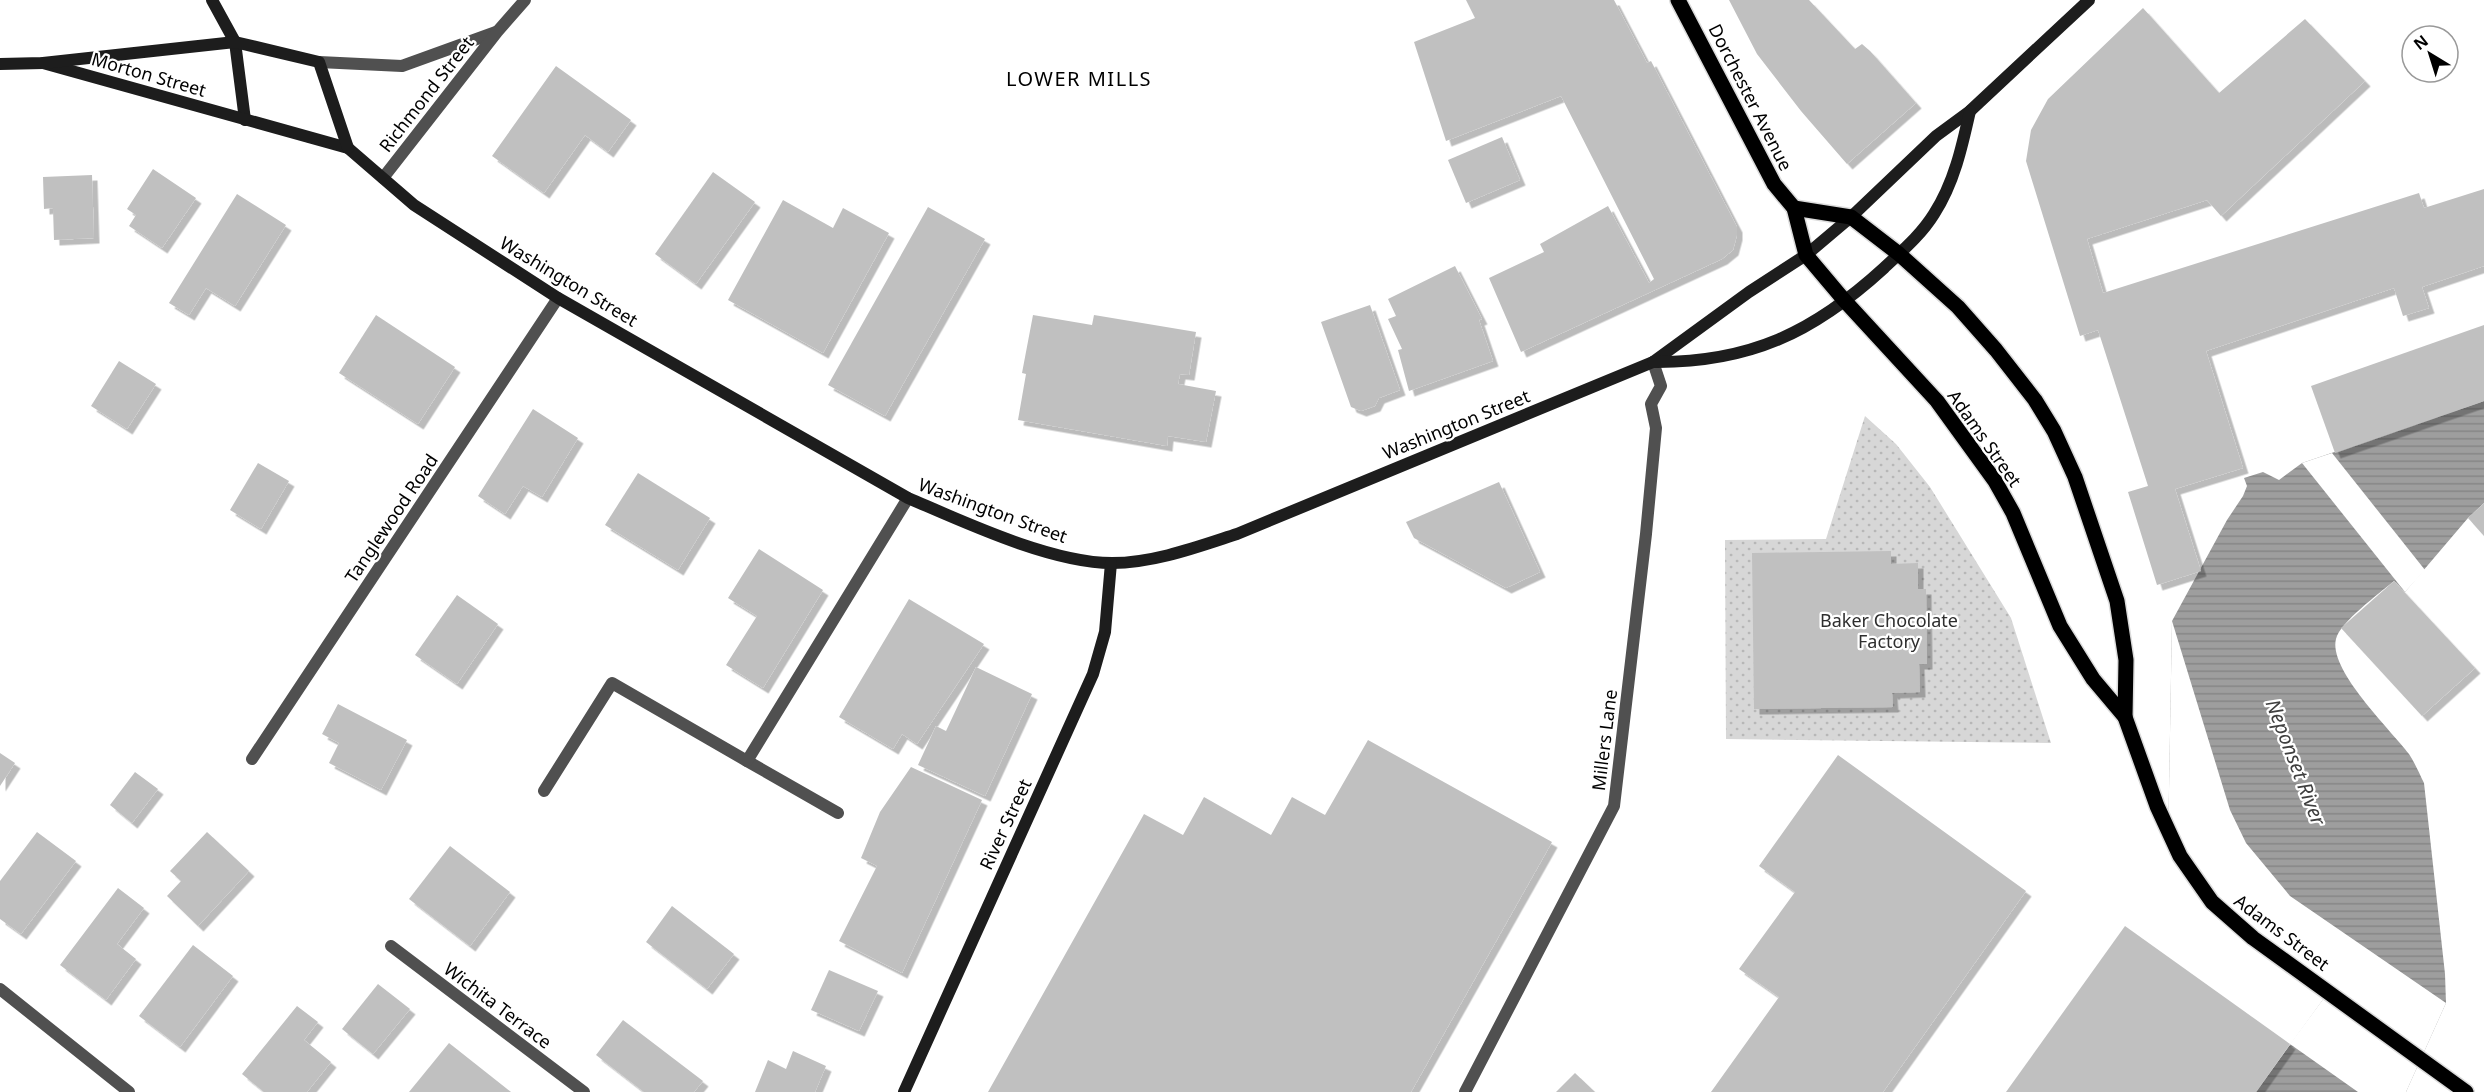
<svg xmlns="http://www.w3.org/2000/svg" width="2484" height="1092" font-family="'Noto Sans',sans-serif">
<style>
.park{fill:url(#park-dots)}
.water{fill:url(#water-rules)}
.pier{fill:#fff}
.building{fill:#c0c0c0;filter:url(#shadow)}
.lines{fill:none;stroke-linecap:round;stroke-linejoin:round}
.primary-casing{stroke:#dbdbdb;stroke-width:18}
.lane{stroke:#505050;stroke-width:12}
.street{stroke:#505050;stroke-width:12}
.secondary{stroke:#1d1d1d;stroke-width:12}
.primary{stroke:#000;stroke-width:15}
.labels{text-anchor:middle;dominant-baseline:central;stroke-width:4.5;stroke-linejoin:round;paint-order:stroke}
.street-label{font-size:18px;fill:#000;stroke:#fff}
.park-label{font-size:18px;fill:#2e2e2e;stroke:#fff}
.neighbourhood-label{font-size:20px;letter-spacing:1.5px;fill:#000;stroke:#fff}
.water-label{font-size:20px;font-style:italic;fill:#3f3f3f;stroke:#fff}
</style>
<defs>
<pattern id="park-dots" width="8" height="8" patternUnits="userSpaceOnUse" patternTransform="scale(1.5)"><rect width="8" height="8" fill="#d7d7d7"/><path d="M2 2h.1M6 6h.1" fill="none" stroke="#b7b7b7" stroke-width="1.8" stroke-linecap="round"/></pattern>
<pattern id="water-rules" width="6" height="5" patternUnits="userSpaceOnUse" patternTransform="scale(1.5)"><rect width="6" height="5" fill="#9e9e9e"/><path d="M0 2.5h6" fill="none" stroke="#868686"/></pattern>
<filter id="shadow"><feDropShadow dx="5.5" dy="5.5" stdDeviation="0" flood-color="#0004"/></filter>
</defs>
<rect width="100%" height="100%" fill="#fff"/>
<!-- park -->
<path class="park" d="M 1865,416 L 1896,444 L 1930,487 L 2011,618 L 2051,743 L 1726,739 L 1725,540 L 1826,539 Z"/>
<!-- water -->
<path class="water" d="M 2484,401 L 2484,503 L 2468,518 L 2405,592 L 2394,581 C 2380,593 2340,622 2336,639 C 2328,670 2391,730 2409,754 C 2415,763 2419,773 2424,783 L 2445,974 L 2446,1003 L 2406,1092 L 2256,1092 L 2327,994 L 2168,846 L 2172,621 L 2227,520 L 2243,496 L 2247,486 L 2244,478 L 2263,472 L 2279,480 L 2302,463 Z"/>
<!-- pier -->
<g class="pier">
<path d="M 2332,453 L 2425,570 L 2405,592 L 2302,463 Z"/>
<path d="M 2172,621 L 2230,810 L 2246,843 L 2290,896 L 2446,1003 L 2406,1092 L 2358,1092 L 2290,1044 L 2327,994 L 2212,911 L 2168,846 Z"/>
</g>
<!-- building -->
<g class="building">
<path d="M 1466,0 L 1614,0 L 1647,63 L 1651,61 L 1737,227 L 1737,235 L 1733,250 L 1722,259 L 1521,352 L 1489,278 L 1544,252 L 1540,244 L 1608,206 L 1649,283 L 1654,279 L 1561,96 L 1446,141 L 1414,42 L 1475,18 Z"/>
<path d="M 1729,0 L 1809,0 L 1855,49 L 1862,44 L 1870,51 L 1916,103 L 1847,164 L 1801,111 L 1757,54 Z"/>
<path d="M 2143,8 L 2219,93 L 2305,19 L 2365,81 L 2221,216 L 2207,200 L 2087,239 L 2103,293 L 2419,193 L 2424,208 L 2484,189 L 2484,266 L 2422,287 L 2429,308 L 2403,316 L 2394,288 L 2206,351 L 2243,468 L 2175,489 L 2201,571 L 2157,585 L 2128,492 L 2148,486 L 2098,330 L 2080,336 L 2026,161 L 2031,130 L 2048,99 Z"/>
<path d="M 556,66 L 631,120 L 608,152 L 585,135 L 544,193 L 492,156 Z"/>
<path d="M 1502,137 L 1520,180 L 1466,203 L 1448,160 Z"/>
<path d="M 153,169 L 196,198 L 162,248 L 129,226 L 136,215 L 127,209 Z"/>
<path d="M 713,172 L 755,202 L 696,284 L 655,254 Z"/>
<path d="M 92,175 L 94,238 L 54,240 L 53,208 L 44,209 L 43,177 Z"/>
<path d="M 237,194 L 286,225 L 235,306 L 206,288 L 189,315 L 169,303 Z"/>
<path d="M 783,200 L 833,228 L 843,208 L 889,233 L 823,353 L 728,300 Z"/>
<path d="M 928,207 L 985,239 L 885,416 L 828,385 Z"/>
<path d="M 1455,266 L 1482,319 L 1479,320 L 1493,361 L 1409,391 L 1398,350 L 1402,349 L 1388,319 L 1396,316 L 1388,299 Z"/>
<path d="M 1370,305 L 1400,390 L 1379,398 L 1375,406 L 1361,411 L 1351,407 L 1321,322 Z"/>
<path d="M 376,315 L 455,367 L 418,424 L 339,373 Z"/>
<path d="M 1033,315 L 1092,325 L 1094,315 L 1196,332 L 1189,375 L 1180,374 L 1178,384 L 1216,391 L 1206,442 L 1168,436 L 1167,446 L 1018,420 L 1026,374 L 1022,373 Z"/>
<path d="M 2484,325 L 2484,401 L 2335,453 L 2311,386 Z"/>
<path d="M 119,361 L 156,384 L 127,429 L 91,406 Z"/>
<path d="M 533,409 L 578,438 L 542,497 L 523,486 L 505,514 L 478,496 Z"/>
<path d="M 258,463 L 289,481 L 261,529 L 230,510 Z"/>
<path d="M 638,473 L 710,518 L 678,570 L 605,525 Z"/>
<path d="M 1499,482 L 1540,572 L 1506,588 L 1414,538 L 1406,522 Z"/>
<path d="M 2484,503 L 2484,536 L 2468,518 Z"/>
<path d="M 759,549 L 823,590 L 763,688 L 726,665 L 757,616 L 728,598 Z"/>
<path d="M 1891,551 L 1891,564 L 1918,563 L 1918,589 L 1926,589 L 1927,664 L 1919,664 L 1920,692 L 1892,693 L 1893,707 L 1754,709 L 1752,553 Z"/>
<path d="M 2394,581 L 2475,668 L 2422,716 L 2341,628 Z"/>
<path d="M 457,595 L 498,624 L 457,684 L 415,655 Z"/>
<path d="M 909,599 L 984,644 L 917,744 L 902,734 L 893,749 L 839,717 Z"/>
<path d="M 976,667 L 1032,694 L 985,796 L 918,765 L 936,726 L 946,731 Z"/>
<path d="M 338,704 L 407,740 L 381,790 L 329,763 L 339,743 L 322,734 Z"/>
<path d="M 1368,740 L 1552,842 L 1411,1092 L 988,1092 L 1144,814 L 1183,835 L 1204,797 L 1271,835 L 1292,797 L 1325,815 Z"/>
<path d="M 0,753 L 15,763 L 0,786 Z"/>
<path d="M 1838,755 L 2026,891 L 1883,1092 L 1711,1092 L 1779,997 L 1739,969 L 1795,892 L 1759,866 Z"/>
<path d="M 911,767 L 982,800 L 902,973 L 839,941 L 877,866 L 861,858 L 880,812 Z"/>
<path d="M 135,772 L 158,789 L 132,823 L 110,805 Z"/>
<path d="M 37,832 L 76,861 L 21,934 L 0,919 L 0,881 Z"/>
<path d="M 207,832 L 249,871 L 198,926 L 167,896 L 181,881 L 170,871 Z"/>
<path d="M 450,846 L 510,892 L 470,946 L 409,899 Z"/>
<path d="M 118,888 L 144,908 L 117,944 L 136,959 L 106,1000 L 60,965 Z"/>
<path d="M 672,906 L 734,954 L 707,989 L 646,942 Z"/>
<path d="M 2125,926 L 2290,1044 L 2256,1092 L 2006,1092 Z"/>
<path d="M 193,945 L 233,976 L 180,1047 L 139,1016 Z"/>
<path d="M 829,970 L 878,991 L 859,1031 L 811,1010 Z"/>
<path d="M 378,984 L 410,1009 L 373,1054 L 342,1029 Z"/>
<path d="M 297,1006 L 318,1022 L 304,1040 L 331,1062 L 307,1092 L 264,1092 L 242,1074 Z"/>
<path d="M 623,1020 L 703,1081 L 694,1092 L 644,1092 L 596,1055 Z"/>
<path d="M 449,1043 L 511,1092 L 409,1092 Z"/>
<path d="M 793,1051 L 826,1066 L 815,1092 L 755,1092 L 768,1060 L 786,1069 Z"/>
<path d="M 1575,1073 L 1595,1092 L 1556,1092 Z"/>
</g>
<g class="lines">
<!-- primary casing -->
<g class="primary-casing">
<g id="primary">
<path d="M 1678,0 L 1774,184 L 1794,208 L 1806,255 L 1844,300 L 1937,401 L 1995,481 L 2013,513 L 2060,626 L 2093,679 L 2125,717 L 2157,806 L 2180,856 L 2212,902 L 2253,938 L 2466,1092"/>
<path d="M 1794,208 L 1851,217 L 1899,254 L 1958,307 L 1996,350 L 2035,400 L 2054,431 L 2075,477 L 2117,601 L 2126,660 L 2125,717"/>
</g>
</g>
<!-- lane -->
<g class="lane">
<path d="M 747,761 L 838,813"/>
<path d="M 544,791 L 612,683 L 747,761 L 908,498"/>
</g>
<!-- street -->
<g class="street">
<path d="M 319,62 L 402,66 L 496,32"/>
<path d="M 383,178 L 497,32 L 525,0"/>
<path d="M 252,759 L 558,298"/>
<path d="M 391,946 L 584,1092"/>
<path d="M 0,989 L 129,1092"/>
<path d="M 1465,1092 L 1614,806 L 1646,534 L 1656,428 L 1651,404 L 1661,386 L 1653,362"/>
</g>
<!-- secondary -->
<g class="secondary">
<path d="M 212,0 L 235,42 L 245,120"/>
<path d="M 43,63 L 348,148 L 414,205 L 558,298 L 908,498 C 964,522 1051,563 1112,563 C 1154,563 1197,547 1237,534 L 1653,362 L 1749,292 L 1806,255 L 1851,217 L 1936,136 L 1970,111 L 2089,0"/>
<path d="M 0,64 L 43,63 L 235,42 L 319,62 L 348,148"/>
<path d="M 1653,362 C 1749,363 1813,333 1884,268 C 1902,251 1921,235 1934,214 C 1954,183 1962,147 1970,111"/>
<path d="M 904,1092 L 1093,674 L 1105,632 L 1111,563"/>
</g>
<!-- primary -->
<use href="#primary" class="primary"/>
</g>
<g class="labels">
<!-- street labels -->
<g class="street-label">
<text transform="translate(149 74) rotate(16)">Morton Street</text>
<text transform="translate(426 94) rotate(-52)">Richmond Street</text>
<text transform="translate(1751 97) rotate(63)">Dorchester Avenue</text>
<text transform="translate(569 281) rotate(31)">Washington Street</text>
<text transform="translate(1456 424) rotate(-22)">Washington Street</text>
<text transform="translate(1985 438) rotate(55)">Adams Street</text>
<text transform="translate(993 510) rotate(20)">Washington Street</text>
<text transform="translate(391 518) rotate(-56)">Tanglewood Road</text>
<text transform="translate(1604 740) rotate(-83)">Millers Lane</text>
<text transform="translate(1005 824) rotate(-65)">River Street</text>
<text transform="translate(2282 932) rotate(37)">Adams Street</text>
<text transform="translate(498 1005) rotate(37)">Wichita Terrace</text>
</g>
<!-- park labels -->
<g class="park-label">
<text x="1889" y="620">Baker Chocolate<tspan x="1889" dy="21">Factory</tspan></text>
</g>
<!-- neighbourhood labels -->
<g class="neighbourhood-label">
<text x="1079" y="78">LOWER MILLS</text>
</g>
<!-- water labels -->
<g class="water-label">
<text transform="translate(2296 762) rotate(69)">Neponset River</text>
</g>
</g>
<!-- north arrow -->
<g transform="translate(2430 54) rotate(322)"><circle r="28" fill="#ffffff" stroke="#999999" stroke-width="1.5"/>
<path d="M0-4.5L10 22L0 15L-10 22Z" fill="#000000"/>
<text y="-9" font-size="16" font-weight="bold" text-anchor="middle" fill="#000000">N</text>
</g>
</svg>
